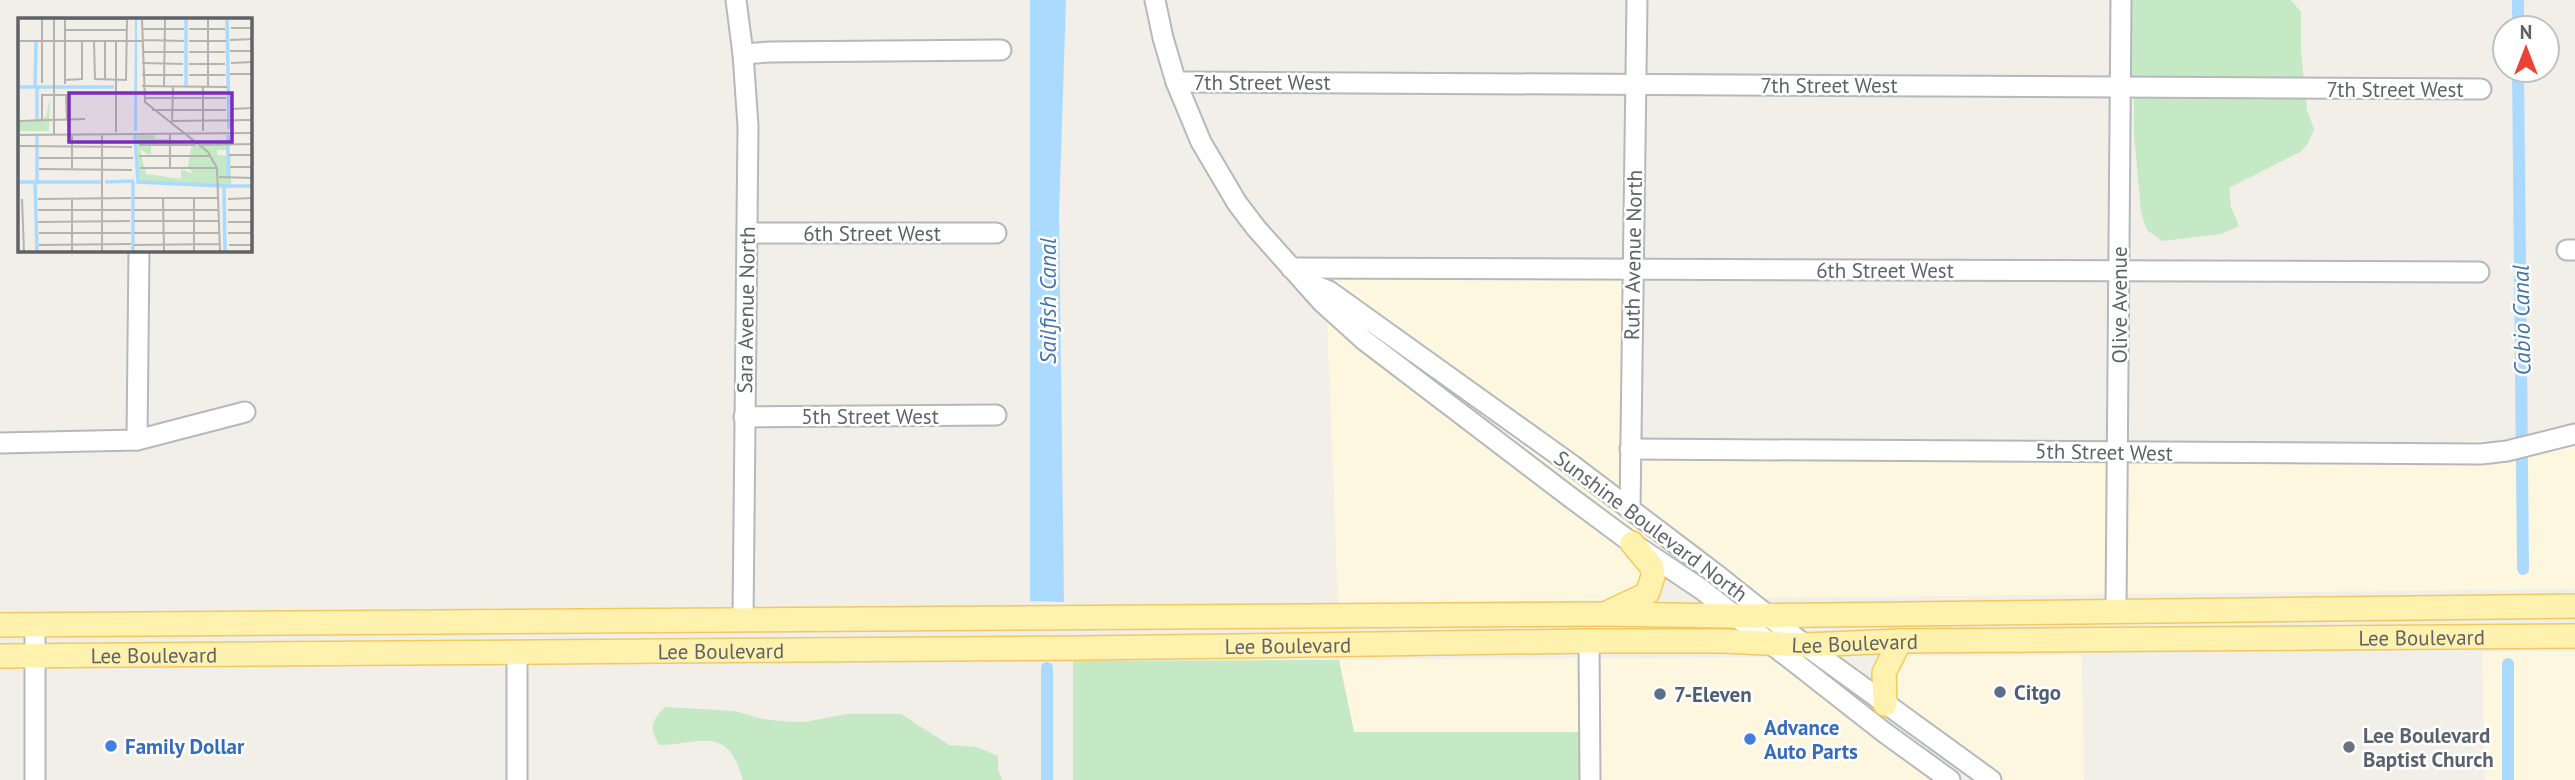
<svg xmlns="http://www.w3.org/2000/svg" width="2575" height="780" font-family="'PT Sans',sans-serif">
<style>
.commercial{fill:#fef7e0}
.green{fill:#c5e8c5}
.water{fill:#aadaff}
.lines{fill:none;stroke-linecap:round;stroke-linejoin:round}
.canal{stroke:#aadaff;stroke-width:12}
.minor-casing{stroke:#b5b8bc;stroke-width:23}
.major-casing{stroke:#f2c960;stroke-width:26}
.minor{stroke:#fff;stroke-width:19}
.major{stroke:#fff2af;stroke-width:23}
.service-dot{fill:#5c6f8a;stroke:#fff;stroke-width:2.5}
.shop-dot{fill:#3f7fe0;stroke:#fff;stroke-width:2.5}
.worship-dot{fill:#6b7280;stroke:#fff;stroke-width:2.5}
.labels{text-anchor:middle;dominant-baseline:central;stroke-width:5;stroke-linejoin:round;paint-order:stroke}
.street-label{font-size:21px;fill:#5f6368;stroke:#fff}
.service-label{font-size:21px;font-weight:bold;fill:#4e5e75;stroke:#fff;text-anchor:start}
.shop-label{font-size:21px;font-weight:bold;fill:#366cbe;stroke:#fff;text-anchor:start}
.worship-label{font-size:21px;font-weight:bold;fill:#5b616d;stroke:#fff;text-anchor:start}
.water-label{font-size:23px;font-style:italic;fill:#4174aa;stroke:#fff}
.inset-river{fill:none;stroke:#aadaff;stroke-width:3.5}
.inset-road{fill:none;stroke:#b3b3b1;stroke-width:2}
.view{fill:#7b2cbf;fill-opacity:0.15;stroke:#7b2cbf;stroke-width:3.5}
.inset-edge{fill:none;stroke:#5f6368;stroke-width:3.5}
</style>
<rect width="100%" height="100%" fill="#f1efe8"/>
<!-- commercial -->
<g class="commercial">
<path d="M 1309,275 L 1637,275 L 1640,449 L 2123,449 L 2575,439 L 2575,589 L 1757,598 L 1469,382 L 1468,378 L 1464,378 Z"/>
<path d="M 1327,316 L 1628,549 L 1646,570 L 1642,587 L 1622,600 L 1338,603 Z"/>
<path d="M 1470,400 L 1735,598 L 1725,598 L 1636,538 L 1470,412 Z"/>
<path d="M 2575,651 L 2575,780 L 2485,780 L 2482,652 Z"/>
<path d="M 2082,655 L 2084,780 L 2003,780 L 1891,700 L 1890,674 L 1900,656 Z"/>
<path d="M 1776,657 L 1938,780 L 1590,780 L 1590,732 L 1354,732 L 1339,660 Z"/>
</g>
<!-- green -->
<g class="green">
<path d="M 2128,0 L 2291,0 L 2301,12 L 2301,52 L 2307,111 L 2314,129 L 2307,145 L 2300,152 L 2229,188 L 2231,207 L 2239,226 L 2221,234 L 2162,241 L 2147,230 L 2141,212 L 2134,134 L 2134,94 L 2128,53 Z"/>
<path d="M 1339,660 L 1354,732 L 1591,732 L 1590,780 L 1073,780 L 1073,661 Z"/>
<path d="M 665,707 L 734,711 L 763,719 L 791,722 L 805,722 L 846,714 L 901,714 L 949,745 L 976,747 L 998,756 L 998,770 L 1003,780 L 743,780 C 727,724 703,744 659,745 C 649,728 651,721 665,707 Z"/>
</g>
<!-- water -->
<path class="water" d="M 1030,0 L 1066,0 L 1059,214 L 1064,602 L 1030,601 Z"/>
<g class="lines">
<!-- canal -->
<g class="canal">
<path d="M 2518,0 L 2518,28"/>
<path d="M 2518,70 L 2523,569"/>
<path d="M 2508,664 L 2508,780"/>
<path d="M 1047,668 L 1047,780"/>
</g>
<!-- minor casing -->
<g class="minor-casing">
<g id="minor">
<path d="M 736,0 L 743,54 L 748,126 L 743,620"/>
<path d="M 1155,0 L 1163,38 L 1176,82 L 1201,142 L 1237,203 L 1256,228 L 1322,302 L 1364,340 L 1570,497 L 1632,543 L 1701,589 L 1885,733 L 1950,780"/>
<path d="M 743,54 L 770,52 L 1001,50"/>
<path d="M 1176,82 L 2481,89"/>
<path d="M 747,233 L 996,233"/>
<path d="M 2567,250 L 2575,250"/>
<path d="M 1291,268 L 2479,272"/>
<path d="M 1309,283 L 1329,291 L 1572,465 L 1717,575 L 1805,645 L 1991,780"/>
<path d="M 744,417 L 996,415"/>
<path d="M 137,440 L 139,250"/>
<path d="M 0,443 L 137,440 L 245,412"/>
<path d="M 1630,449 L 2481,454 L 2507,451 L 2575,434"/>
<path d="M 1630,509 L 1637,0"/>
<path d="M 2116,611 L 2121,0"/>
<path d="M 35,625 L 35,780"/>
<path d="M 1589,641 L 1590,780"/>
<path d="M 517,780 L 517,652"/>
</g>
</g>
<!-- major casing -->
<g class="major-casing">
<g id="major">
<path d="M 1611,611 L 1643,596 L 1648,592 L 1653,576 L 1652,567 L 1632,543"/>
<path d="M 0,625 L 1603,614 L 1736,616 L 2575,606"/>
<path id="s1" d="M 0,656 L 1082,648 L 1589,641 L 1723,641 L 1805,645 L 1900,641 L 2575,636"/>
<path d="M 1885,704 L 1884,673 L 1900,641"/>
</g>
</g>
<!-- minor -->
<use href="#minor" class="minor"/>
<!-- major -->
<use href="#major" class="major"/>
</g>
<!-- markers -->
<g class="service-dot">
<circle cx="2000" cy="692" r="7"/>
<circle cx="1660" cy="694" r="7"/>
</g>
<g class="shop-dot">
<circle cx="1750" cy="739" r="7"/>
<circle cx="111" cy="746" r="7"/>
</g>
<circle class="worship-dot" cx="2349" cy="747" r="7"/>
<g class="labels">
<!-- street labels -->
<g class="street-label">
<text x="1262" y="82">7th Street West</text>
<text x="1829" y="85">7th Street West</text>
<text x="2395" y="89">7th Street West</text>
<text x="872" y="233">6th Street West</text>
<text transform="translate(1633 255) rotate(-89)">Ruth Avenue North</text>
<text x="1885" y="270">6th Street West</text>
<text transform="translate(2119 305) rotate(-90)">Olive Avenue</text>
<text transform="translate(746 310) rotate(-89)">Sara Avenue North</text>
<text x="870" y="416">5th Street West</text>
<text transform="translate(2104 452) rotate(1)">5th Street West</text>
<text transform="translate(1651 526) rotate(37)">Sunshine Boulevard North</text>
<text stroke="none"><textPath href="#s1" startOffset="2422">Lee Boulevard</textPath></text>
<text stroke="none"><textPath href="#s1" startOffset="1855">Lee Boulevard</textPath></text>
<text stroke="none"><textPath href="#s1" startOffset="1288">Lee Boulevard</textPath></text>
<text stroke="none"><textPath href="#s1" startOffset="721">Lee Boulevard</textPath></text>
<text stroke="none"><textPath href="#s1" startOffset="154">Lee Boulevard</textPath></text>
</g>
<!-- service labels -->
<g class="service-label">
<text x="2014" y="692">Citgo</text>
<text x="1674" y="694">7-Eleven</text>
</g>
<!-- shop labels -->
<g class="shop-label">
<text x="1764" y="727">Advance<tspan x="1764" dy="24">Auto Parts</tspan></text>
<text x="125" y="746">Family Dollar</text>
</g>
<!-- worship labels -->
<g class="worship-label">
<text x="2363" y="735">Lee Boulevard<tspan x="2363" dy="24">Baptist Church</tspan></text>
</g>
<!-- water labels -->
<g class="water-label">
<text transform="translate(1047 301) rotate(-90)">Sailfish Canal</text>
<text transform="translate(2521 320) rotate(-91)">Cabio Canal</text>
</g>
</g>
<!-- overview -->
<g transform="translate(18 18)">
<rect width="234" height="234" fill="#f1efe8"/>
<path d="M 32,79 L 31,113 L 0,113 L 0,104 L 28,99 ZM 136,116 L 137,121 L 152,121 L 152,127 L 133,127 L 133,137 L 122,132 L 128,156 L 163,161 L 163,151 L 175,156 L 170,148 L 174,126 L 209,126 L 209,132 L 199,132 L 199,137 L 213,138 L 213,167 L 121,163 L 119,117 Z" fill="#c5e8c5"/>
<path d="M 117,1 L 119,1 L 119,113 L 116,113 Z" fill="#aadaff"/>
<path class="inset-river" d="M 209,1 L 211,111M 168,67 L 168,1M 0,69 L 96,69M 17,69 L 18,24M 19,102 L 19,69M 117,117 L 120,164 L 206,168 L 207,234M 210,117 L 210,159M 19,118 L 19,164M 0,164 L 83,164M 17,164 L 19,234M 87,164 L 116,163M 206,168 L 235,168M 115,234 L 115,163"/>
<path class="inset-road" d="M 36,1 L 36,116M 47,1 L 109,1M 124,1 L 127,84 L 190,134 L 199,150 L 202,234M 213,10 L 235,10M 124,11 L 166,11M 171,11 L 207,11M 47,12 L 109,12M 124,22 L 166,23M 212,22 L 235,21M 0,23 L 124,23M 76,23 L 77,61 L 108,62 L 109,1M 98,23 L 98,114M 171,23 L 208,23M 212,33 L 235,33M 124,34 L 166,34M 171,34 L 207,34M 124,45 L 165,46M 213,45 L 235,44M 171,46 L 207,46M 212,56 L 235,56M 124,57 L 165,57M 171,57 L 207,57M 47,62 L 64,61 L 64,23M 87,62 L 87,23M 24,65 L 24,1M 47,66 L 47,1M 124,68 L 209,69M 146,69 L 147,1M 190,69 L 190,1M 48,77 L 49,103M 126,80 L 208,80M 213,91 L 235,90M 134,92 L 208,92M 0,103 L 67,101M 24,103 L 24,77 L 50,77M 154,103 L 235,102M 154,104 L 155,69M 185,113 L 185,69M 152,115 L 152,150M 84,116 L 84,234M 0,117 L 235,115M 121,127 L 178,127M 182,127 L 235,126M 0,128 L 114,129M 211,137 L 235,137M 121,138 L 193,138M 21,140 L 115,140M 212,149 L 235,149M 122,150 L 199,150M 21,151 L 114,152M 54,151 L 54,116M 201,159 L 235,160M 116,180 L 201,180M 145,180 L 146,234M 176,180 L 176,234M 234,180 L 234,234M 4,181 L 6,234M 20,181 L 113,180M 54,181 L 54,234M 210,181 L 235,180M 20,192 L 113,192M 116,192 L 201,192M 210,192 L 235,192M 116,203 L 201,203M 20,204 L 112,203M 210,204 L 235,204M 21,215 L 113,215M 116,215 L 201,215M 210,215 L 235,215M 21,227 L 113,226M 116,227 L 201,226M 211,227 L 235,227"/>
<path class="view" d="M 51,75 L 214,75 L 214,124 L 51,124 Z"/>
<rect width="234" height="234" class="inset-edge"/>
</g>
<!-- north arrow -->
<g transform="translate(2526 49)"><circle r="33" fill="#ffffff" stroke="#bfc1c3" stroke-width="2"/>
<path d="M0-5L12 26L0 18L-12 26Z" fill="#ea4335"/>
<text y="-10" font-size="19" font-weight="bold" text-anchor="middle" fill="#5f6368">N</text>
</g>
</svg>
